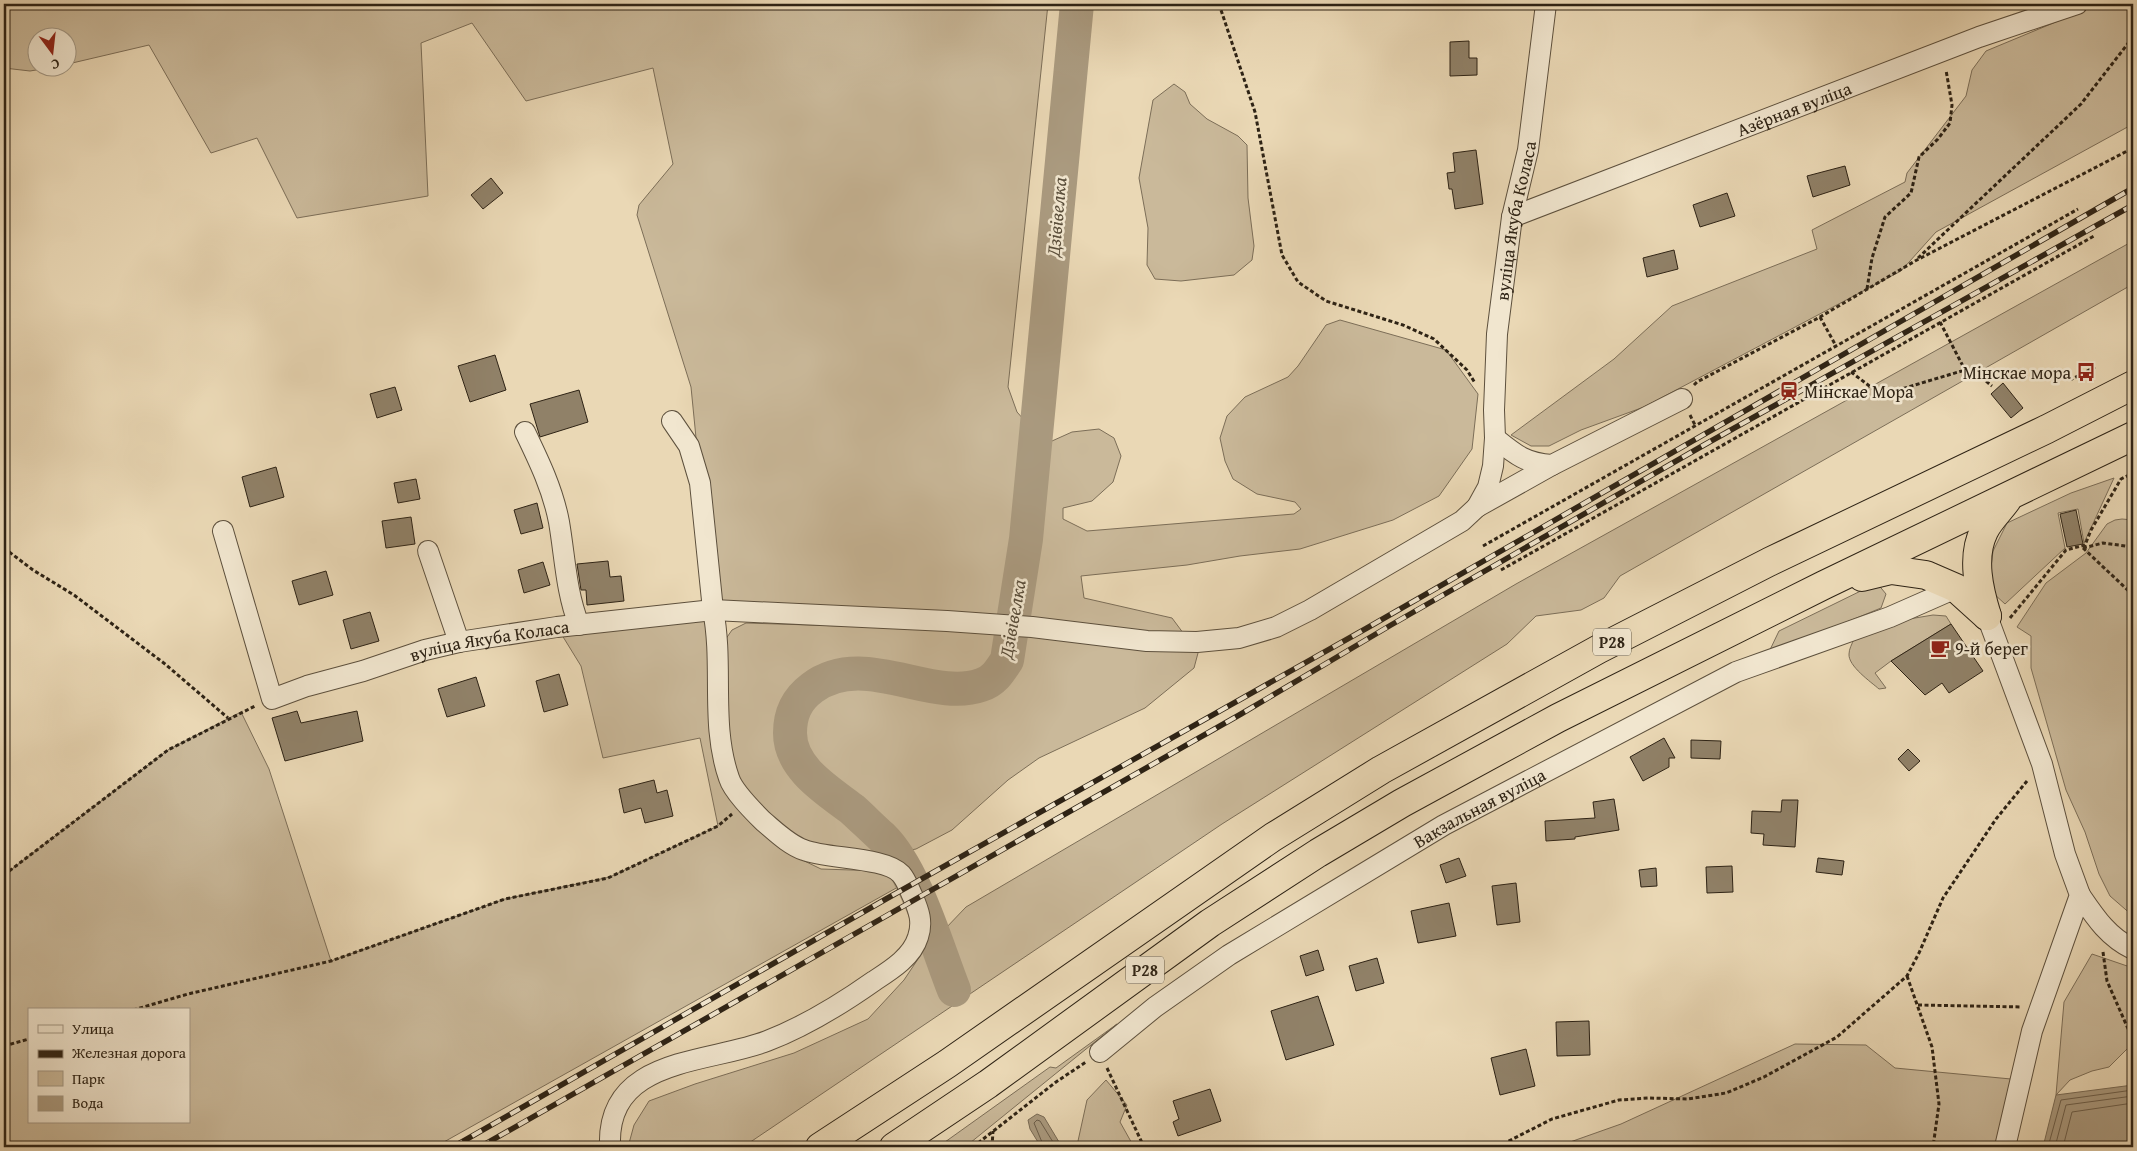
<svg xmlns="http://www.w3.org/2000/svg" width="2137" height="1151" font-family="'Gentium Book Plus',serif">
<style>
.green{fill:#cab99a;stroke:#7c6e58;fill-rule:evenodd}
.water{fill:#aa9a7f;stroke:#786a55}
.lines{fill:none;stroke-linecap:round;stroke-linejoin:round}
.shore{stroke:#6c5e4a;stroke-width:1}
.stream{stroke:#786a55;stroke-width:5.5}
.river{stroke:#aa9a7f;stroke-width:34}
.building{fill:#908168;stroke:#2e2315}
.minor-casing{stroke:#5d503d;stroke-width:22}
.highway-casing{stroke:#2e2315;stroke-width:30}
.path{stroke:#2e2315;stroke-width:3;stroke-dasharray:4 2.5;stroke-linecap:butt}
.minor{stroke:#f1e6cf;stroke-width:20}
.highway{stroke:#ead8b5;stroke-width:28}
.rail-casing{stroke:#2e2315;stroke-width:5.5}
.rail{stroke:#f1e6cf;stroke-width:4;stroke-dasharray:11;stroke-linecap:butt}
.labels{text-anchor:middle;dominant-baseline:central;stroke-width:5;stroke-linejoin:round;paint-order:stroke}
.shield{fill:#f1e6cf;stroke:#685e4d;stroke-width:1}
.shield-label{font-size:16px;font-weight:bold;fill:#2e2315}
.street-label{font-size:18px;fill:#2e2315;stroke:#f1e6cf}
.poi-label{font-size:18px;fill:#2e2315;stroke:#f1e6cf;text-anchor:start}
.water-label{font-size:19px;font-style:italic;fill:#594d3a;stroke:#f1e6cf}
</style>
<rect width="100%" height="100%" fill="#ead8b5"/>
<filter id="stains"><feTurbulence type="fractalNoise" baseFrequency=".004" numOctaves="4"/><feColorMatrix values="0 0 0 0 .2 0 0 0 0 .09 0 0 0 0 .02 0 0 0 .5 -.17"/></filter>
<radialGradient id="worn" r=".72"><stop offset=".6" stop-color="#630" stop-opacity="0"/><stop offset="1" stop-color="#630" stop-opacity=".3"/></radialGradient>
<!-- green -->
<g class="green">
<path d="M 4,4 L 1048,4 L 1008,387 L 1017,412 L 1042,440 L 1052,441 L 1072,432 L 1099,429 L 1114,438 L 1121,456 L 1113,482 L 1092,501 L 1063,508 L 1063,519 L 1087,531 L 1294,514 L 1301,509 L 1295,502 L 1257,494 L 1233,479 L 1225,461 L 1220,438 L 1227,416 L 1245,397 L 1288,377 L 1298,366 L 1326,325 L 1340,320 L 1446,350 L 1478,394 L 1472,449 L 1439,496 L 1393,520 L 1300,549 L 1240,556 L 1187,565 L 1081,576 L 1084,598 L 1172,618 L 1198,653 L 1194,668 L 1145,708 L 1039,758 L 1008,780 L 952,830 L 916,849 L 874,857 L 792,841 L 761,810 L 735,775 L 724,733 L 723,643 L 732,630 L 746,623 L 938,629 L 713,610 L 691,387 L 637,215 L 639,205 L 673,164 L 653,68 L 526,101 L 472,23 L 421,43 L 428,196 L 297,218 L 257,138 L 211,153 L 149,45 L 68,64 L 68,38 L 38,38 L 38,68 L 48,68 L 30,71 L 4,68 Z"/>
<path d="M 2099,4 L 2133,4 L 2133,124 L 1936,232 L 1901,271 L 1644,407 L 1581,430 L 1549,446 L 1531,446 L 1511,435 L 1614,359 L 1672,306 L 1817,249 L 1812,230 L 1905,182 L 1907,173 L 1966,96 L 1972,70 L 1986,51 Z"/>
<path d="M 1174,84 L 1185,92 L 1190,104 L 1207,119 L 1238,136 L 1247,145 L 1248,198 L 1254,246 L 1252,260 L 1234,275 L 1181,281 L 1155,279 L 1147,265 L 1148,228 L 1139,178 L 1153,100 Z"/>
<path d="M 2133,241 L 2133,284 L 1620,576 L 1604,598 L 1581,610 L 1536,616 L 1507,644 L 1222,824 L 743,1147 L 628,1147 L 634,1125 L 649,1101 L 695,1084 L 794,1053 L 868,1019 L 904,980 L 922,953 L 966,907 L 1516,584 Z"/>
<path d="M 2114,478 L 2084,543 L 2078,509 L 2058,513 L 2065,548 L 2005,604 L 1993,593 L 1991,568 L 1993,551 L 2007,523 L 2071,493 Z"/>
<path d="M 2122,519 L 2133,520 L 2133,916 L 2110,896 L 2099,874 L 2085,832 L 2066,790 L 2031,668 L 2031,636 L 2017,627 L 2046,583 L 2086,553 L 2107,524 L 2115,520 Z"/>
<path d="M 1877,583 L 1886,594 L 1881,608 L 1768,654 L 1779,631 Z"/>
<path d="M 1933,615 L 1946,616 L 1951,624 L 1891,661 L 1875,673 L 1886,688 L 1879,689 C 1871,682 1848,666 1849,654 C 1849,649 1852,644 1854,639 L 1909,619 Z"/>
<path d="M 712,617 L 720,772 L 792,855 L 821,869 L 882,871 L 894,879 L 898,887 L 435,1147 L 4,1147 L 4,875 L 168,750 L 241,712 L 269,769 L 331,961 L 505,899 L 610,877 L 718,826 L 700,738 L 603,758 L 581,666 L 557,627 ZM 29,1010 L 189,1010 L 189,1122 L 29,1122 Z"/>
<path d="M 2092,954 L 2133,968 L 2133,1047 L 2127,1049 L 2109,1067 L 2092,1071 L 2070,1080 L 2056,1095 L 2064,1002 Z"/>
<path d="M 1117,1024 L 965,1147 L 938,1147 L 1050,1067 L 1056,1068 Z"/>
<path d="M 1795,1044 L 1866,1045 L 1895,1068 L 2011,1079 L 1995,1147 L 1556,1147 L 1621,1124 Z"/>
<path d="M 1106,1080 L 1127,1105 L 1120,1122 L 1134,1147 L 1080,1147 L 1078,1141 L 1087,1100 Z"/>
</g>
<!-- water -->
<g class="water">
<path d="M 2133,1085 L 2133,1147 L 2043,1147 L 2056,1095 Z"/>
<path d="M 1037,1114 L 1044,1117 L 1062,1147 L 1041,1147 L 1030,1129 L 1028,1120 Z"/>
</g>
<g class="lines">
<!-- shore -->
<g class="shore">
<path d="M 1044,1147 L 1034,1123 L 1037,1120 L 1040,1121 L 1056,1147"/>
<path d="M 2048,1147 L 2061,1100 L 2133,1090"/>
<path d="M 2055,1147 L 2066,1105 L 2133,1096"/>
<path d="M 2063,1147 L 2072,1112 L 2133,1103"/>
</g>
<!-- stream -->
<path class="stream" d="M 69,4 L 73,7 L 76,4"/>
<!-- river -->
<path class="river" d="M 954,990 C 937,947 915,869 882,837 C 872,828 862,818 852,809 C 827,790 790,768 790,733 C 790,714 796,700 812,688 C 863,649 931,703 981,685 C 994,681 1000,671 1007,660 L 1026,539 L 1077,4"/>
</g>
<!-- building -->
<g class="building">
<path d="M 1469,41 L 1469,58 L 1477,58 L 1477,75 L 1450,76 L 1450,42 Z"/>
<path d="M 1476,150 L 1483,204 L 1455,209 L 1452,189 L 1449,189 L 1447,173 L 1455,172 L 1453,153 Z"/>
<path d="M 1845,166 L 1850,185 L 1813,197 L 1807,176 Z"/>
<path d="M 491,178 L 503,193 L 483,209 L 471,195 Z"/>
<path d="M 1727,193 L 1735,216 L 1700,227 L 1693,205 Z"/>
<path d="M 1674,250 L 1678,269 L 1647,277 L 1643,258 Z"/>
<path d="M 495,355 L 506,390 L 470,402 L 458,366 Z"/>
<path d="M 2003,383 L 2023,408 L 2011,418 L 1991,394 Z"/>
<path d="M 395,387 L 402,410 L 377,418 L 370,394 Z"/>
<path d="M 579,390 L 588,422 L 540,437 L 530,404 Z"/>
<path d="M 276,467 L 284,497 L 250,507 L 242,477 Z"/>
<path d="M 416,479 L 420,499 L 398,503 L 394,483 Z"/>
<path d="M 537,503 L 543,528 L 521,534 L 514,510 Z"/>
<path d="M 2076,510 L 2083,544 L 2067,547 L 2060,514 Z"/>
<path d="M 411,517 L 415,544 L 386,548 L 382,521 Z"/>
<path d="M 608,561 L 610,577 L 621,576 L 624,601 L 587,605 L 586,590 L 581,590 L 577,564 Z"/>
<path d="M 543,562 L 550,585 L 524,593 L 518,570 Z"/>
<path d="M 326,571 L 333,595 L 299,605 L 292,581 Z"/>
<path d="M 370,612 L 379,641 L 351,649 L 343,620 Z"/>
<path d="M 1951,624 L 1983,671 L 1949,693 L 1942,683 L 1925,695 L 1891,661 Z"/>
<path d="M 559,674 L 568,705 L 544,712 L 536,681 Z"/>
<path d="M 476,677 L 485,706 L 447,717 L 438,689 Z"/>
<path d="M 297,711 L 301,723 L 357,711 L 363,741 L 285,761 L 272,718 Z"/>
<path d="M 1664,738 L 1675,758 L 1669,758 L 1669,767 L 1643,781 L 1630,757 Z"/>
<path d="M 1691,740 L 1721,741 L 1720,759 L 1691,758 Z"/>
<path d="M 1908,749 L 1920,761 L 1909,771 L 1898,759 Z"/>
<path d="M 654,780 L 657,793 L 667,790 L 673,816 L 645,823 L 641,808 L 624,813 L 619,789 Z"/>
<path d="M 1614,799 L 1619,830 L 1575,837 L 1575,839 L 1546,841 L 1545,821 L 1595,818 L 1593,802 Z"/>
<path d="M 1782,800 L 1798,800 L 1795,847 L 1763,845 L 1764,834 L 1751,833 L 1752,811 L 1781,812 Z"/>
<path d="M 1459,858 L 1466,876 L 1446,883 L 1440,865 Z"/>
<path d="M 1818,858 L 1844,861 L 1842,875 L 1816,872 Z"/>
<path d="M 1732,866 L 1733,892 L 1707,893 L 1706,867 Z"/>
<path d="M 1656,868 L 1657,886 L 1641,887 L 1639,870 Z"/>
<path d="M 1516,883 L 1520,922 L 1497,925 L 1492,886 Z"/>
<path d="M 1449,903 L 1456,936 L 1418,943 L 1411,911 Z"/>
<path d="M 1318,950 L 1324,970 L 1306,976 L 1300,956 Z"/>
<path d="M 1377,958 L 1384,983 L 1356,991 L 1349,966 Z"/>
<path d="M 1318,996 L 1334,1045 L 1286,1060 L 1271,1011 Z"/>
<path d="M 1589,1021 L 1590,1055 L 1557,1056 L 1556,1022 Z"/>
<path d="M 1526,1049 L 1535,1086 L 1500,1095 L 1491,1058 Z"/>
<path d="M 1210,1089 L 1221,1121 L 1178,1136 L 1173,1122 L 1179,1119 L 1173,1101 Z"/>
</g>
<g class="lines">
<!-- minor casing -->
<g class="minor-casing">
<g id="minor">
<path id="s1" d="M 1512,217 L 1979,37 L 2077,4"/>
<path d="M 525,432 C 539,461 553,490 559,522 C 565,557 566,592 579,625"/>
<path d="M 1495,438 C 1516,455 1525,463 1552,465 L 1682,399"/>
<path d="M 1477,507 L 1552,465"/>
<path id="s2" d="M 223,531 L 272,699 L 307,686 L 363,671 L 425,650 L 459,642 L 557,627 L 713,610 L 947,621 L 1032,627 L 1147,641 L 1197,642 L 1239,638 L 1276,627 L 1310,610 L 1462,521 L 1477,507 L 1488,487 L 1493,466 L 1495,438 L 1494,410 L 1497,334 L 1512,217 L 1528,150 L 1546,4"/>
<path d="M 428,551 L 459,642"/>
<path d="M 1987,616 L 2042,764 L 2065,854 L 2080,895 L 2032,1031 L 2005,1147"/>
<path d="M 2080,895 C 2095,917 2108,937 2133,949"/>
<path id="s3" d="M 1100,1052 L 1155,1007 L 1229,955 L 1444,825 L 1736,672 L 1890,617 L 1956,588"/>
<path d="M 610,1147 C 606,1057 707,1064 767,1041 C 806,1026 840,1005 874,981 C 891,970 912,957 918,937 C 923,922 919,911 913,897 C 909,889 907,881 901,874 C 886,857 827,859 804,850 C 789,845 775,831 763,821 C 753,811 733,791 729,778 C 710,724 724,665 713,610 L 700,483 L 689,446 L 672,421"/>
</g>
</g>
<!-- highway casing -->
<g class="highway-casing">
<g id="highway">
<path d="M 1862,577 L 1891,570 L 1926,575 L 1956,588 L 1987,616"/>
<path d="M 1987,616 C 1979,590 1971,557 1984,531 C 1989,520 2000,510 2007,500"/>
<path d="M 820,1147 L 947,1064 L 1273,837 L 1381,770 L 1599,649 L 1769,562 L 2047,429 L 2133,385"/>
<path d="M 894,1147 L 988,1084 L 1210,923 L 1318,853 L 1402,803 L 1558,718 L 1824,585 L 2133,436"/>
</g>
</g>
<!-- path -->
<g class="path">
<path d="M 1219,4 L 1255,112 L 1282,255 L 1298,282 L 1326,301 L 1403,325 L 1434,339 L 1467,370 L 1475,383"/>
<path d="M 1918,258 L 2081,104 L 2133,37"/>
<path d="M 1867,289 L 1872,258 L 1885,217 L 1911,193 L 1919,157 L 1938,139 L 1950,123 L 1952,105 L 1946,70"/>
<path d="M 1820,317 L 1836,346"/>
<path d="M 1940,322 L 1965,370"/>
<path d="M 1851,372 L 1872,388 L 1881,391 L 1895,391 L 1965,370 L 2072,379 L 2095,367"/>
<path d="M 1976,373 L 1992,386"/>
<path d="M 1694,385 L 1697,382 L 1820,317 L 1915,261 L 2133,148"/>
<path d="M 1690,415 L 1695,425"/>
<path d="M 1483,546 L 2078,209"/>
<path d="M 4,548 L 33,570 L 74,595 L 165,664 L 228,718"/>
<path d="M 2083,548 L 2133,595"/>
<path d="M 2083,548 L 2103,543 L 2133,547"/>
<path d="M 1501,570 L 2094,236"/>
<path d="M 2010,618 L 2066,550 L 2085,545 L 2091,530 L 2121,479 L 2133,473"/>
<path d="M 4,875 L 168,750 L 255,706"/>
<path d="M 2103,952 L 2107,981 L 2133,1040"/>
<path d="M 1907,976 L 1932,1047 L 1939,1104 L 1933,1147"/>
<path d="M 1918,1005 L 2022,1007"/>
<path d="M 133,1010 L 188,994 L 331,961 L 505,899 L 608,878 L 718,826 L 732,814"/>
<path d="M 4,1046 L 29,1039"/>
<path d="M 1107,1068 L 1144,1147"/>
<path d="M 973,1147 L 1056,1082 L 1086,1062"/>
<path d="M 992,1147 L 993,1131"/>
<path d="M 1497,1147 L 1552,1119 L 1619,1100 L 1649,1098 L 1688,1099 L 1726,1093 L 1764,1077 L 1837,1037 L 1907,976 L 1919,953 L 1943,898 L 1996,819 L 2027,781"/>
</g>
<!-- minor -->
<use href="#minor" class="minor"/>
<!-- highway -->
<use href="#highway" class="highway"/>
<!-- rail casing -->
<g class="rail-casing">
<g id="rail">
<path d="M 453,1147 L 886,899 L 1367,628 L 2133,188"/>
<path d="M 480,1147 L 1241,714 L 1391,625 L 1704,445 L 2133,205"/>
</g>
</g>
<!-- rail -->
<use href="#rail" class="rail"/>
</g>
<!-- icons -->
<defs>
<g id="bus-bare" transform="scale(1.5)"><path d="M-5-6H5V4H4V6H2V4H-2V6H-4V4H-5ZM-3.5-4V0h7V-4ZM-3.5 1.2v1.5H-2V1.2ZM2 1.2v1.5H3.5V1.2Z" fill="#8f2418" stroke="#f1e6cf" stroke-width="2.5" paint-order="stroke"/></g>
<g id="station-bare" transform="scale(1.5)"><path d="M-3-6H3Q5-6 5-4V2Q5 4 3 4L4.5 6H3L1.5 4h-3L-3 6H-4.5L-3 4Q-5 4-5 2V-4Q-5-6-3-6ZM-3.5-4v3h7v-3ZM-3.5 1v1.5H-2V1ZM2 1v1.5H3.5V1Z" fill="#8f2418" stroke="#f1e6cf" stroke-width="2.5" paint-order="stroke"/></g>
<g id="cafe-bare" transform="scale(1.5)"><path d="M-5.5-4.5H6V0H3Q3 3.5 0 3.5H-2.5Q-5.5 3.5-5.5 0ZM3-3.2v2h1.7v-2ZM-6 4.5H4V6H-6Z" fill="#8f2418" stroke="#f1e6cf" stroke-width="2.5" paint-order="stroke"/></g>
</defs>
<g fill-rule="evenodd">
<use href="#bus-bare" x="2086" y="372"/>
<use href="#station-bare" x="1789" y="391"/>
<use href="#cafe-bare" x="1940" y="648"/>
</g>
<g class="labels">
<!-- shield labels -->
<g class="shield">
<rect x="1593" y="628.5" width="38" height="27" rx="4"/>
<rect x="1126" y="956.5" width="38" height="27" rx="4"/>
</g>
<g class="shield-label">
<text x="1612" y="642">Р28</text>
<text x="1145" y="970">Р28</text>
</g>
<!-- street labels -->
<g class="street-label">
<text stroke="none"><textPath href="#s1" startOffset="302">Азёрная вуліца</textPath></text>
<text stroke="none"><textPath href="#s2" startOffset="1719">вуліца Якуба Коласа</textPath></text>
<text stroke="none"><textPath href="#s2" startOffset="401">вуліца Якуба Коласа</textPath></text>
<text stroke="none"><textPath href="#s3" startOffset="452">Вакзальная вуліца</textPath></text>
</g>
<!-- poi labels -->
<g class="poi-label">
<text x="2071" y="372" text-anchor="end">Мінскае мора</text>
<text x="1804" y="391">Мінскае Мора</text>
<text x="1955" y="648">9-й берег</text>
</g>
<!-- water labels -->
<g class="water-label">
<text transform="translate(1056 217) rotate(-85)">Дзівівелка</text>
<text transform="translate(1012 619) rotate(-80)">Дзівівелка</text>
</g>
</g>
<!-- margin -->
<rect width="2137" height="1151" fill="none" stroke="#ead8b5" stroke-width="20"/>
<rect x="5" y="5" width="2127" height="1141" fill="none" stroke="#2e2315" stroke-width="2.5"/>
<rect x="10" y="10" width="2117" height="1131" fill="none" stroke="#2e2315"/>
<!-- legend -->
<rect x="28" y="1008" width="162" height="115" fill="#f1e6cf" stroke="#a39885"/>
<rect x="38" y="1025" width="25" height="8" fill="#f1e6cf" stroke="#a39885"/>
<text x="72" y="1034" font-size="15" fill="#2e2315">Улица</text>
<rect x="38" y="1050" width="25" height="8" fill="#2e2315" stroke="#a39885"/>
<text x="72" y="1058" font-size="15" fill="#2e2315">Железная дорога</text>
<rect x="38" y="1071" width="25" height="15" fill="#cab99a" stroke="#a39885"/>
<text x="72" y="1084" font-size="15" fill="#2e2315">Парк</text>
<rect x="38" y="1096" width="25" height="15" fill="#aa9a7f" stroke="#a39885"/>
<text x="72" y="1108" font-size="15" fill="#2e2315">Вода</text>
<!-- north arrow -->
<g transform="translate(52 52) rotate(165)"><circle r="24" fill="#f1e6cf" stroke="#a39885"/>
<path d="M0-4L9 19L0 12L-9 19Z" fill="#8f2418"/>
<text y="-8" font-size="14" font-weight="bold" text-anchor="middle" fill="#2e2315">С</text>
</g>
<rect width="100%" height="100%" filter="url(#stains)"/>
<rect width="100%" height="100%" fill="url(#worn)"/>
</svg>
